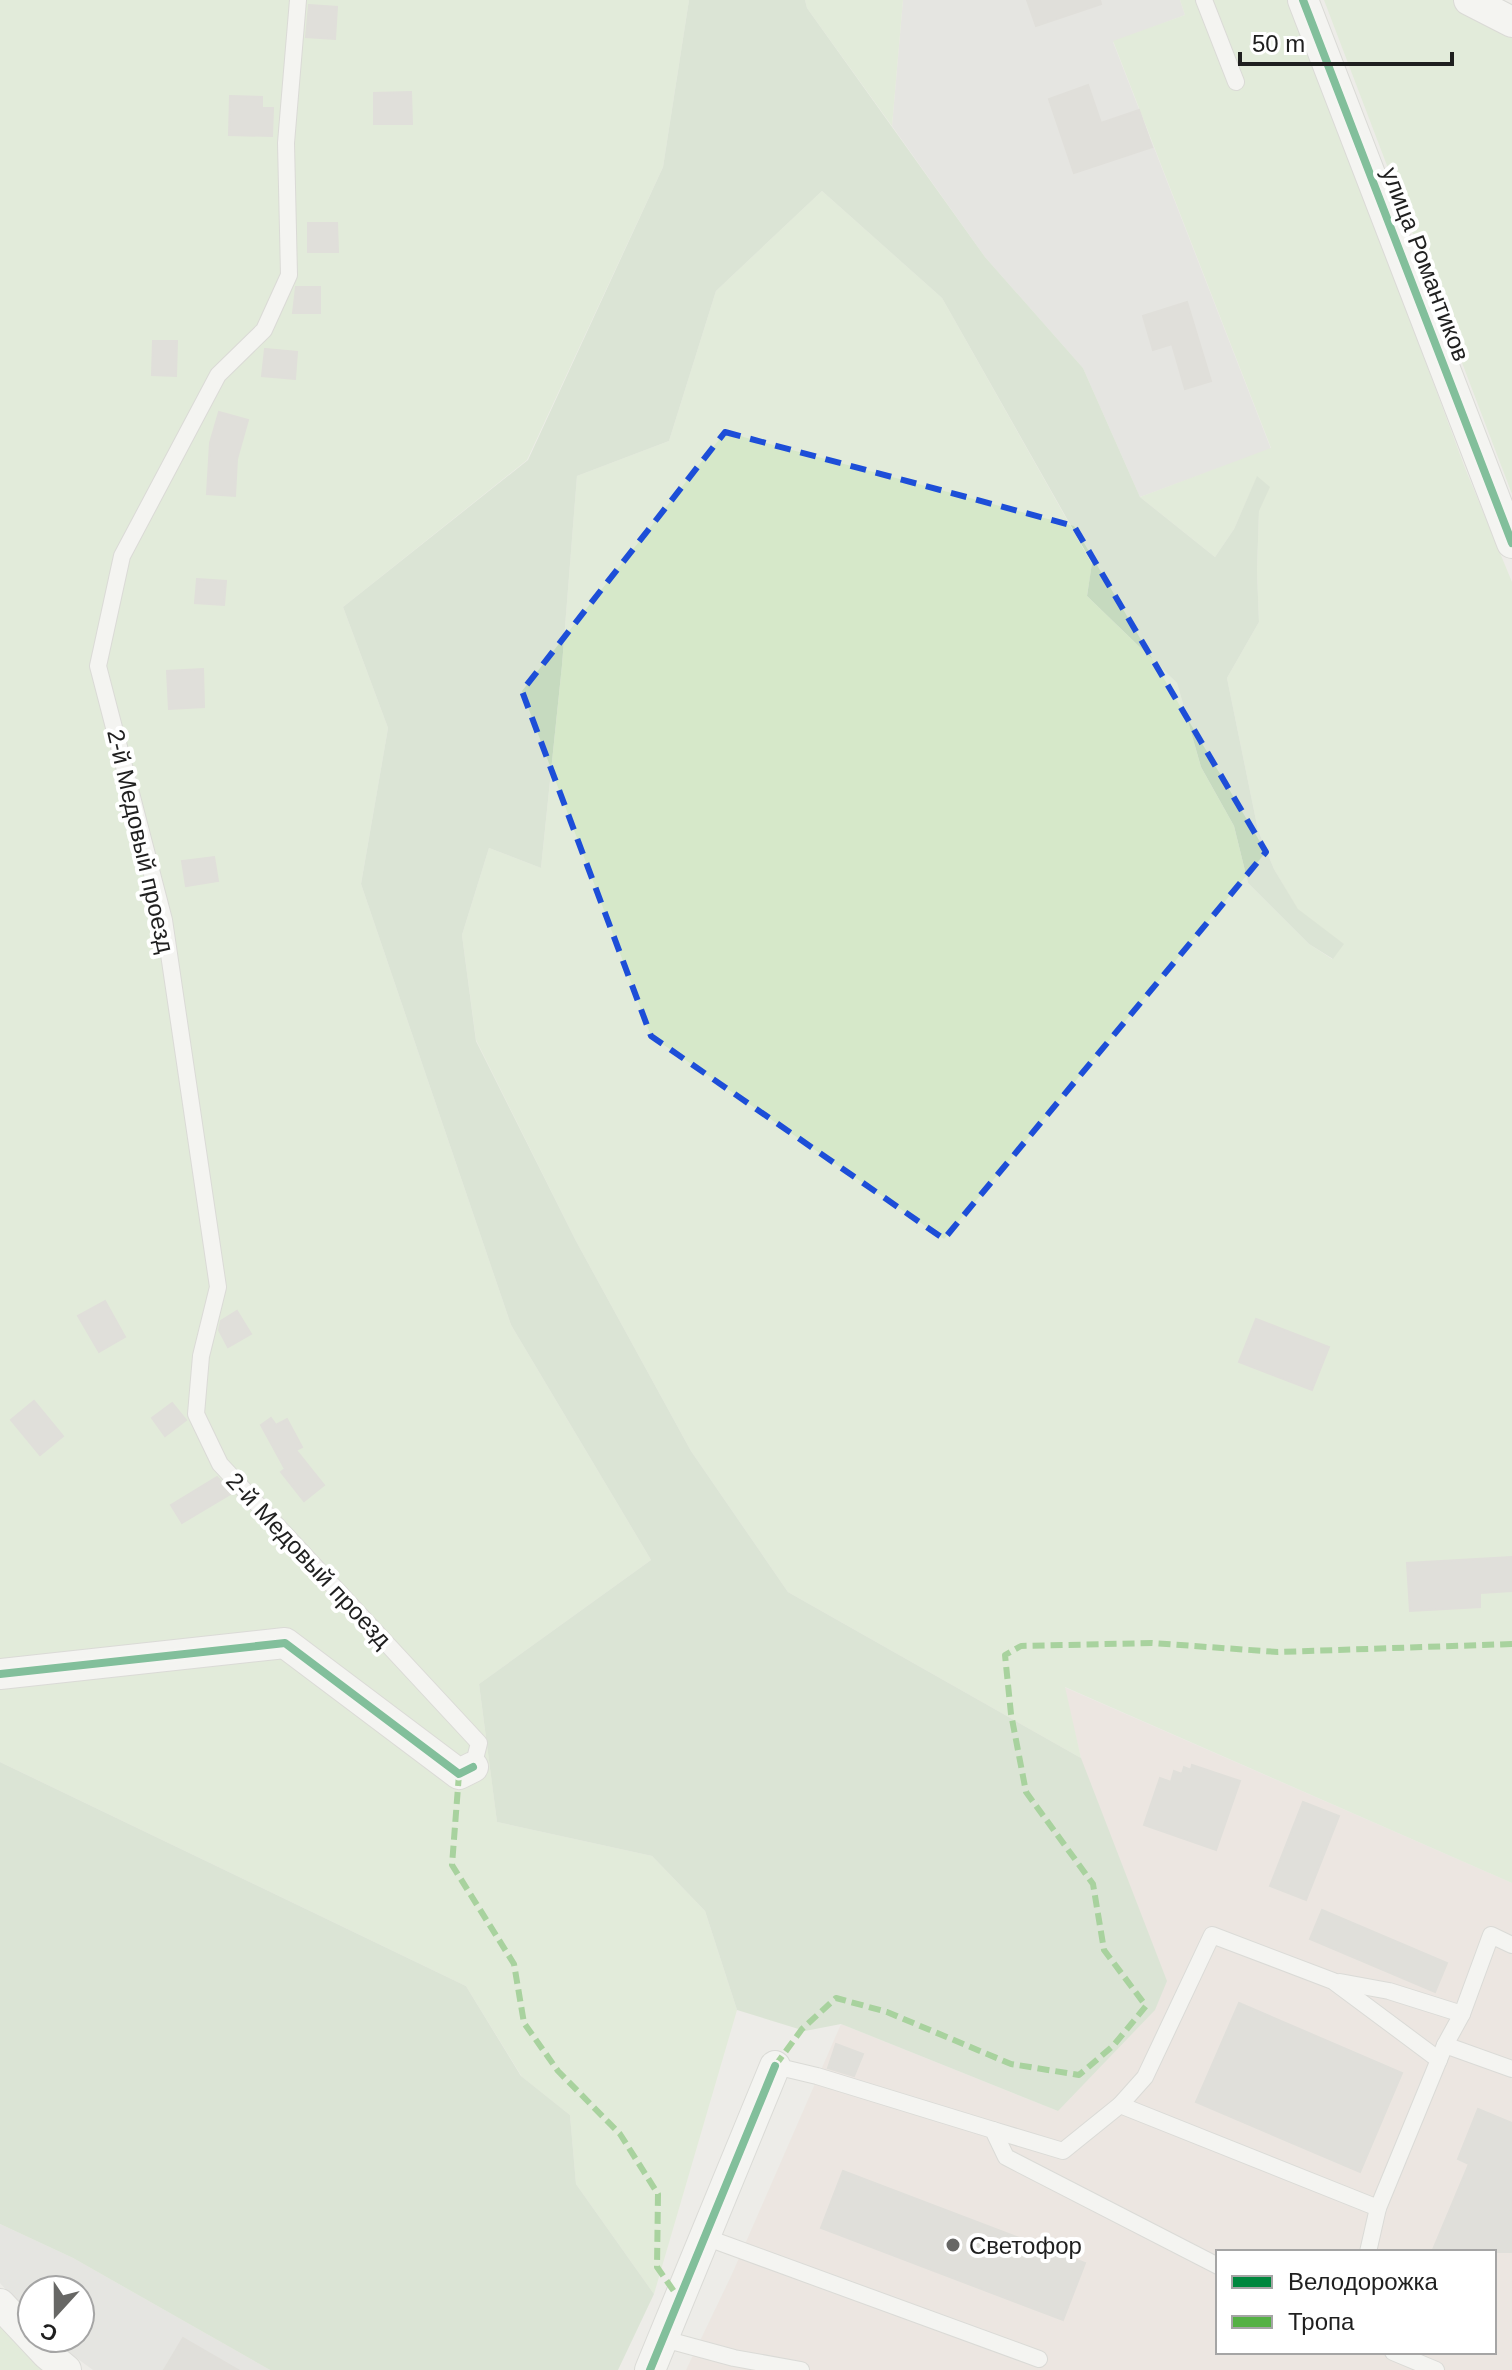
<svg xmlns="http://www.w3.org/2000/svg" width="1512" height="2370" font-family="Helvetica,sans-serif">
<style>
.residential{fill:#dcdbd9}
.commercial{fill:#eadeda;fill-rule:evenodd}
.grass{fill:#d6e8c9}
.forest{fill:#c6dabf}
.building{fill:#d0cecb;stroke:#d0cec9;stroke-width:2}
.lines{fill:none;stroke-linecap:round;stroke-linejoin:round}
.service-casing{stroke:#c4c4c2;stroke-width:18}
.minor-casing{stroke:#c4c4c2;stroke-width:32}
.service{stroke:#fcfcfc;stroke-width:16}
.minor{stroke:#fcfcfc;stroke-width:30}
.quiet{stroke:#55b145;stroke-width:6;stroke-dasharray:12 6;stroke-linecap:butt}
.cycleway-casing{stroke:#fff;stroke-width:13}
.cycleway{stroke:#00873e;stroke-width:8}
.marked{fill:none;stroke:#1d4ed8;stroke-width:6;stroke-dasharray:16 10;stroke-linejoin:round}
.poi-dot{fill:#676765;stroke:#fff;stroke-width:3}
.labels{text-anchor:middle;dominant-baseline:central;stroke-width:8;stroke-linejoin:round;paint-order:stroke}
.street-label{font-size:24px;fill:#1f1f1f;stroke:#fff}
.poi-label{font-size:24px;fill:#1f1f1f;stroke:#fff;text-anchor:start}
</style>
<rect width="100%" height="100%" fill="#edece8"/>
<!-- residential -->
<g class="residential">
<path d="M 903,0 L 1180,0 L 1185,15 L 1113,42 L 1271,449 L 1140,497 L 1083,368 L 985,257 L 892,126 Z"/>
<path d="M 0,2224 L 73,2258 L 270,2370 L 93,2370 L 49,2338 L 80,2338 L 80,2290 L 32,2290 L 32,2319 L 0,2283 Z"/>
</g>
<!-- commercial -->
<path class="commercial" d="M 1064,1687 L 1512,1883 L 1512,2370 L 686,2370 L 732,2274 L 841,2024 L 1058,2111 L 1081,1758 ZM 1218,2252 L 1494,2252 L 1494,2352 L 1218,2352 Z"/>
<!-- grass -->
<g class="grass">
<path d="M 0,0 L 689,0 L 663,167 L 527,460 L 343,607 L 388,728 L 361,884 L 511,1325 L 651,1560 L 479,1684 L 497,1822 L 652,1856 L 705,1911 L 737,2010 L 654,2294 L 576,2184 L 570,2115 L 522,2077 L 466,1986 L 0,1762 Z"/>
<path d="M 805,0 L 903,0 L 892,126 L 807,8 Z"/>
<path d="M 1180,0 L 1291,0 L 1465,468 L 1512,582 L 1512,1883 L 1065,1687 L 1081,1758 L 788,1592 L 691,1451 L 576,1241 L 476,1040 L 462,935 L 489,848 L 541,868 L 562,665 L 577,476 L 669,441 L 716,291 L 822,191 L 942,298 L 1092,564 L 1087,596 L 1177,683 L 1201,767 L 1234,826 L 1248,883 L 1309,944 L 1332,959 L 1343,944 L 1298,910 L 1274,869 L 1258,830 L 1227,678 L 1259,622 L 1257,571 L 1259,511 L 1257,477 L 1234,529 L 1215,557 L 1140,497 L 1271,448 L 1113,41 L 1185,15 Z"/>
<path d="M 1324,0 L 1453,0 L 1494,19 L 1512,31 L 1512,494 Z"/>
<path d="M 0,2320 L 52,2370 L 0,2370 Z"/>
</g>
<!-- forest -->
<g class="forest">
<path d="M 689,0 L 805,0 L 807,8 L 985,257 L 1083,368 L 1140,497 L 1215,557 L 1234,529 L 1257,476 L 1270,487 L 1259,511 L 1257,571 L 1259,622 L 1227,678 L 1258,830 L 1274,869 L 1298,909 L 1344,944 L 1333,959 L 1309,944 L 1248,883 L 1234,826 L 1201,767 L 1177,683 L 1087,596 L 1092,563 L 942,298 L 822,191 L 716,291 L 669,441 L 577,476 L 562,665 L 541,868 L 489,848 L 462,935 L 476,1041 L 576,1241 L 691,1451 L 788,1592 L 1081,1758 L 1167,1981 L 1155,2010 L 1058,2111 L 841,2024 L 805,2031 L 737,2010 L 705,1911 L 652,1856 L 497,1822 L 479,1684 L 651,1560 L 511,1325 L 361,884 L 388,728 L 343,607 L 528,460 L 663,167 Z"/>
<path d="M 0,1762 L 466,1986 L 521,2076 L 570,2115 L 576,2184 L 654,2294 L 618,2370 L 270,2370 L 73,2258 L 0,2224 Z"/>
</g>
<!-- building -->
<g class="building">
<path d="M 1027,0 L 1100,0 L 1101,4 L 1036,26 Z"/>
<path d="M 309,5 L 337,7 L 335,39 L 306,37 Z"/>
<path d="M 1088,85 L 1101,123 L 1139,110 L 1152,147 L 1074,173 L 1049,99 Z"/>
<path d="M 411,92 L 412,124 L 374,124 L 374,93 Z"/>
<path d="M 230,96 L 262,97 L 262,108 L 273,108 L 272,136 L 229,135 Z"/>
<path d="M 308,223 L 337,223 L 338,252 L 308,252 Z"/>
<path d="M 296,287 L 320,287 L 320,313 L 293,313 Z"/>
<path d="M 1187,302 L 1211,381 L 1185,389 L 1172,344 L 1153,350 L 1143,316 Z"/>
<path d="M 153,341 L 177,341 L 176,376 L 152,375 Z"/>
<path d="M 265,349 L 297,352 L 295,379 L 262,376 Z"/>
<path d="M 219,412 L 248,420 L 237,459 L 235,496 L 207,494 L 210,443 Z"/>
<path d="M 197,579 L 226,581 L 224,605 L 195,603 Z"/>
<path d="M 203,669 L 204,707 L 169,709 L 167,671 Z"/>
<path d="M 214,857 L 218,881 L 186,886 L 182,861 Z"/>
<path d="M 105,1301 L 125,1337 L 99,1352 L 78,1316 Z"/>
<path d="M 237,1311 L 251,1334 L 228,1347 L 219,1330 L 221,1321 Z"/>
<path d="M 1256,1319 L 1329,1347 L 1312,1390 L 1239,1362 Z"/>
<path d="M 34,1401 L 63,1436 L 40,1455 L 11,1420 Z"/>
<path d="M 172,1403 L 186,1420 L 165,1436 L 152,1418 Z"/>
<path d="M 271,1418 L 276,1425 L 287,1419 L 302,1447 L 296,1450 L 324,1485 L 304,1501 L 281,1472 L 285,1469 L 261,1425 Z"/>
<path d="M 217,1477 L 232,1493 L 182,1523 L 171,1505 Z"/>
<path d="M 1512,1557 L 1512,1591 L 1480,1593 L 1480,1607 L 1410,1611 L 1407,1563 Z"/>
<path d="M 1192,1765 L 1240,1781 L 1216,1850 L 1144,1825 L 1160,1778 L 1171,1782 L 1174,1771 L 1182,1774 L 1184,1767 L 1191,1770 Z"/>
<path d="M 1303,1802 L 1339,1816 L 1306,1900 L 1270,1886 Z"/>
<path d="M 1322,1910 L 1447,1963 L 1435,1992 L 1310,1939 Z"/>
<path d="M 1239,2003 L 1402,2073 L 1360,2172 L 1196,2102 Z"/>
<path d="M 836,2044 L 863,2054 L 854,2076 L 828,2068 Z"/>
<path d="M 1478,2109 L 1512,2123 L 1512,2252 L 1432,2252 L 1469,2164 L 1458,2159 Z"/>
<path d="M 843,2171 L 1085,2263 L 1063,2320 L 821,2228 Z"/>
<path d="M 183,2338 L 238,2370 L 164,2370 Z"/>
</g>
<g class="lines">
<!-- service casing -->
<g class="service-casing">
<g id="service">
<path d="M 298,0 L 286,143 L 289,275 L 264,330 L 218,375 L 122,556 L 98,666 L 164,920 L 218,1287 L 201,1356 L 196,1414 L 220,1464 L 479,1743 L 473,1767"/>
<path d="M 1204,0 L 1236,82"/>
<path d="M 1340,1982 L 1389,1991 L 1462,2014"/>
<path d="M 1445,2045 L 1512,2069"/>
<path d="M 775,2066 L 817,2076 L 993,2130 L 1006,2157 L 1218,2266"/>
<path d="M 1120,2105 L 1145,2077 L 1212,1935 L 1333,1981 L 1439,2060"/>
<path d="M 993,2130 L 1063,2151 L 1120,2105 L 1378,2208"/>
<path d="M 705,2237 L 1039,2359"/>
<path d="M 1368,2252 L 1378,2208 L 1445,2045 L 1462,2014 L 1491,1935 L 1512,1945"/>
<path d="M 664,2339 L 734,2358 L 801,2370"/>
<path d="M 1393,2352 L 1436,2370"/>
</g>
</g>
<!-- minor casing -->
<g class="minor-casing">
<g id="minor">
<path d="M 1303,0 L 1512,543"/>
<path d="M 1469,0 L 1512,22"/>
<path d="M 0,1674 L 285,1643 L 459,1774 L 473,1767"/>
<path d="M 0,2304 L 47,2354 L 66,2370"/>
<path d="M 650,2370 L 775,2066"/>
</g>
</g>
<!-- service -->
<use href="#service" class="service"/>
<!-- minor -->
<use href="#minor" class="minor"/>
<!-- quiet -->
<g class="quiet">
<path d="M 459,1774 L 452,1865 L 514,1964 L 524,2023 L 558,2071 L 620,2134 L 658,2194 L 657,2267 L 680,2300"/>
<path d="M 775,2066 L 802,2029 L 836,1998 L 887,2012 L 1011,2064 L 1079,2075 L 1113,2046 L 1146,2006 L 1104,1950 L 1093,1884 L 1026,1792 L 1011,1714 L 1005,1655 L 1021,1646 L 1152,1643 L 1278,1652 L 1512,1644"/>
</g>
<!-- cycleway casing -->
<g class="cycleway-casing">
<g id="cycleway">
<path d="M 1303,0 L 1512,543"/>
<path d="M 0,1674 L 285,1643 L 459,1774 L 473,1767"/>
<path d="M 650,2370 L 775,2066"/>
</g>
</g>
<!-- cycleway -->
<use href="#cycleway" class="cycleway"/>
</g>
<!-- marked area -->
<path d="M0 0H1512V2370H0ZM 725,432 L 1074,526 L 1266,852 L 944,1239 L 651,1036 L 522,691 Z" fill="#edece8" fill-opacity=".55" fill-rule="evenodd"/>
<path class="marked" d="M 725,432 L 1074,526 L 1266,852 L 944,1239 L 651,1036 L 522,691 Z"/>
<!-- markers -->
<circle class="poi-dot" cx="953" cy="2245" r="8"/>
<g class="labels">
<!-- street labels -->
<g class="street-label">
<text transform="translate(1426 264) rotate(69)">улица Романтиков</text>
<text transform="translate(141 841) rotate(77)">2-й Медовый проезд</text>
<text transform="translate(309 1560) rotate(47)">2-й Медовый проезд</text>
</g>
<!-- poi labels -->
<g class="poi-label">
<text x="969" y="2245">Светофор</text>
</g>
</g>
<!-- legend -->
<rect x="1216" y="2250" width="280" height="104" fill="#ffffff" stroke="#a5a5a5" stroke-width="2"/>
<rect x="1232" y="2276" width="40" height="12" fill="#00873e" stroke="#a5a5a5" stroke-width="2"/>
<text x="1288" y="2290" font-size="24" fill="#1f1f1f">Велодорожка</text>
<rect x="1232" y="2316" width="40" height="12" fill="#55b145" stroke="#a5a5a5" stroke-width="2"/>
<text x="1288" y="2330" font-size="24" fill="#1f1f1f">Тропа</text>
<!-- north arrow -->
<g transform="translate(56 2314) rotate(201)"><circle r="38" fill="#ffffff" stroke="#a5a5a5" stroke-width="2"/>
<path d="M0-6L14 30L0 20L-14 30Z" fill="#676765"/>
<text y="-12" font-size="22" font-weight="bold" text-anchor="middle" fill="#1f1f1f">С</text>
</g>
<!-- scale -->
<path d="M1240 52v12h212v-12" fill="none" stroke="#1f1f1f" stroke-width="4"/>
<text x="1252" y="52" font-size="24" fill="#1f1f1f" stroke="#ffffff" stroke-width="6" paint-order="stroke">50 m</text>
</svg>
